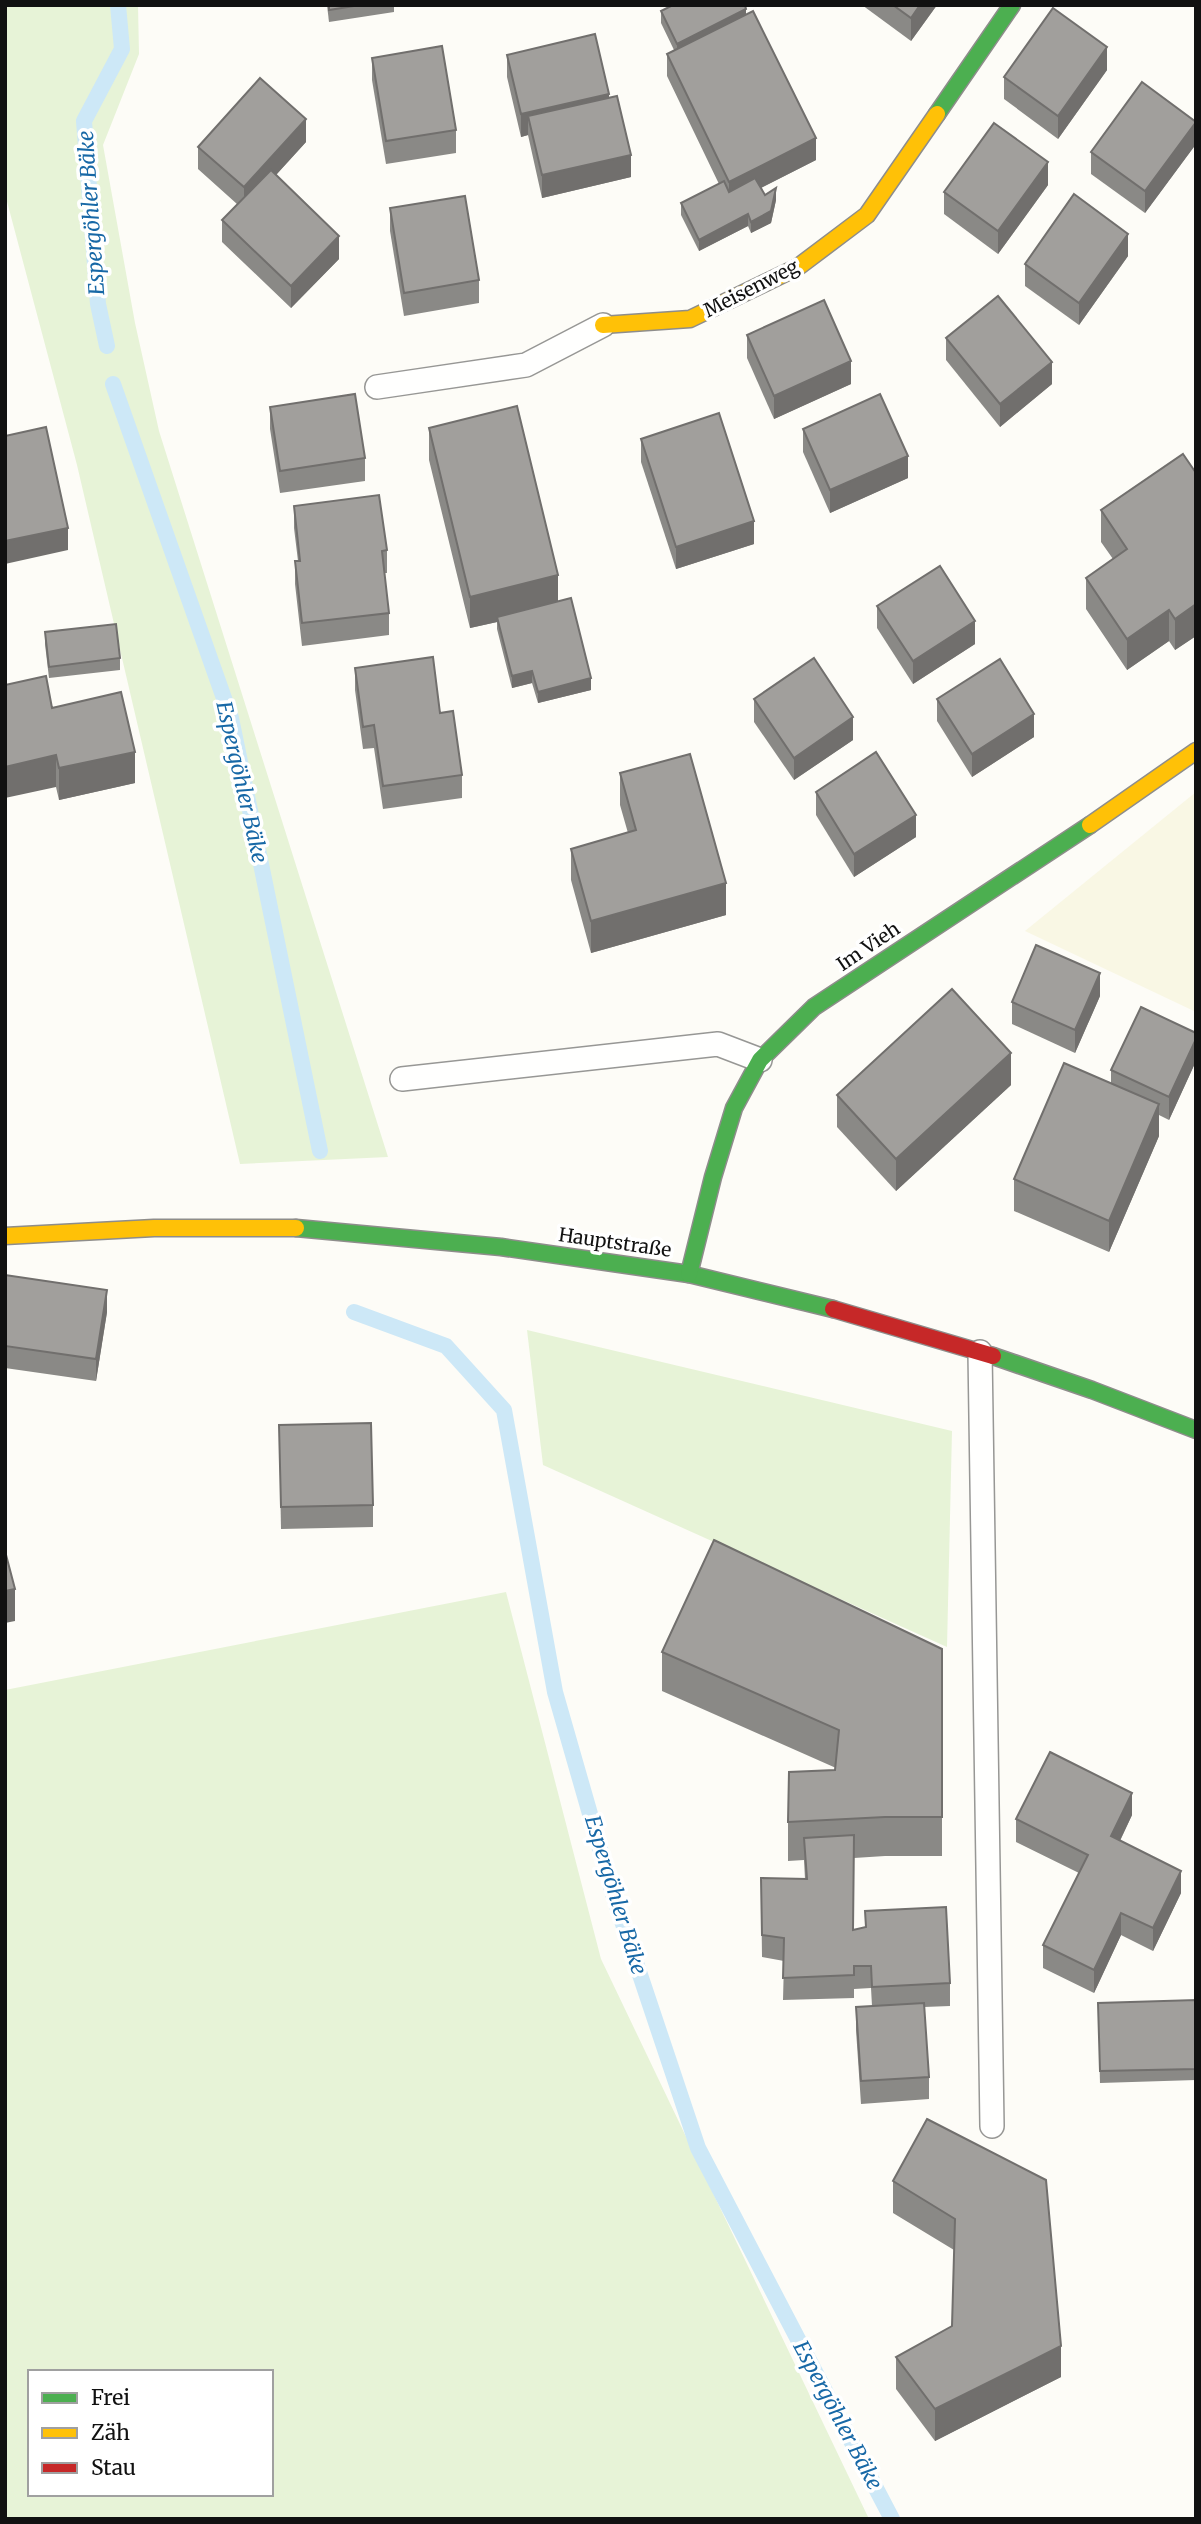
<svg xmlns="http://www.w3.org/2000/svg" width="1201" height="2524" font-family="Merriweather,serif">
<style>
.farmland{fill:#f9f7e4}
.green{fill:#e7f3d7;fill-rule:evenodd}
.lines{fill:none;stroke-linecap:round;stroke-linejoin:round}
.stream{stroke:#cde8f7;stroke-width:16}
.lane-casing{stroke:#979795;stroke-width:26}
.fast-casing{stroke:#8e8d8b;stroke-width:19}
.slow-casing{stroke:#8e8d8b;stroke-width:19}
.jam-casing{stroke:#8e8d8b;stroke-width:19}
.lane{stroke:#fffffe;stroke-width:23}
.fast{stroke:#4caf50;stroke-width:16}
.slow{stroke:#ffc107;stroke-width:16}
.jam{stroke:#c62828;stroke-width:16}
.wall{fill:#8a8986}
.shaded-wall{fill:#716f6d}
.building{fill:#a19f9c;stroke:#716f6d;stroke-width:2}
.labels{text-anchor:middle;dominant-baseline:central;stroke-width:7;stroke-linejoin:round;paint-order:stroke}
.street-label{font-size:19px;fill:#111;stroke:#fff}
.water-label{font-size:21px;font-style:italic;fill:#1768a6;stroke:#fff}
</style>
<rect width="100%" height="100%" fill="#fdfcf7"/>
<!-- farmland -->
<path class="farmland" d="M 1196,792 L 1196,1012 L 1025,931 Z"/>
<!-- green -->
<g class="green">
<path d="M 5,5 L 138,5 L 139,54 L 103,145 L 135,323 L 159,431 L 388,1157 L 240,1164 L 77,465 L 5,194 Z"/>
<path d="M 527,1330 L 952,1431 L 947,1647 L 543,1465 Z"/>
<path d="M 506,1592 L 601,1959 L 869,2519 L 5,2519 L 5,1690 ZM 30,2372 L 271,2372 L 271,2494 L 30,2494 Z"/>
</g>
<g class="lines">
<!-- stream -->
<g class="stream">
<path d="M 107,346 L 98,304 L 84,121 L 122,49 L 118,5"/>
<path d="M 113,384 L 231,718 L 320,1151"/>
<path d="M 354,1312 L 446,1346 L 504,1410 L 555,1692 L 613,1894 L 698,2148 L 892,2519"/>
</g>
<!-- lane casing -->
<g class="lane-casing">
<g id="lane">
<path d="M 377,387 L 526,365 L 603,325"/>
<path d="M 402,1079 L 718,1044 L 760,1060"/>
<path d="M 980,1352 L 992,2126"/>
</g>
</g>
<!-- fast casing -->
<g class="fast-casing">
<g id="fast">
<path d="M 937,114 L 1012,5"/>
<path d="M 296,1228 L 501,1247 L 689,1274 L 833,1309"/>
<path d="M 689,1274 L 713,1177 L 734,1108 L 760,1060 L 814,1007 L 1090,825"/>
<path d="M 993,1356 L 1092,1390 L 1196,1430"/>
</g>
</g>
<!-- slow casing -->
<g class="slow-casing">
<g id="slow">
<path d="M 603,325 L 690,319 L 798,267 L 867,215 L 937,114"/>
<path d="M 1090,825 L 1196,751"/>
<path d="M 5,1236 L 154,1228 L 296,1228"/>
</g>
</g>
<!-- jam casing -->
<g class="jam-casing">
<path id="jam" d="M 833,1309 L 993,1356"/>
</g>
<!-- lane -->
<use href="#lane" class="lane"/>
<!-- fast -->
<use href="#fast" class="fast"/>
<!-- slow -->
<use href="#slow" class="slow"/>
<!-- jam -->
<use href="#jam" class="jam"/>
</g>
<!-- wall -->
<g class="wall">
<path d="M 327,5 L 394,5 L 394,12 L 329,22 Z"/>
<path d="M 862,5 L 937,5 L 911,41 Z"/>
<path d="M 661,11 L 746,14 L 816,160 L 761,188 L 765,195 L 776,200 L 771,223 L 751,233 L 748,226 L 699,251 L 681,215 L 681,203 L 719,184 L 667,76 L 667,54 L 674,50 L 661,23 Z"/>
<path d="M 507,55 L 609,97 L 631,177 L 542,198 L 528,135 L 521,137 L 507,77 Z"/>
<path d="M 372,58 L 456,130 L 456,153 L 386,164 L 372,80 Z"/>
<path d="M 1107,70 L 1058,139 L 1004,99 L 1004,77 Z"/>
<path d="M 306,142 L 276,175 L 339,259 L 291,308 L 222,242 L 222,220 L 237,204 L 198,169 L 198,147 Z"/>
<path d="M 1196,144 L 1145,213 L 1091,174 L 1091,152 Z"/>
<path d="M 1048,185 L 998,254 L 944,214 L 944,192 Z"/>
<path d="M 390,208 L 479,280 L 479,303 L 404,316 L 390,231 Z"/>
<path d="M 1128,256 L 1079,325 L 1025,286 L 1025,264 Z"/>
<path d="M 747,335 L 851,384 L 774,419 L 747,358 Z"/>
<path d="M 946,338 L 1052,384 L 1000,427 L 946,360 Z"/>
<path d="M 270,407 L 365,458 L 365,481 L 280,493 L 270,429 Z"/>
<path d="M 429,428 L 558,601 L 591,690 L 538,703 L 532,683 L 512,688 L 497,629 L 497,622 L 470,628 L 429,460 Z"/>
<path d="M 803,429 L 908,478 L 830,513 L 803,452 Z"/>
<path d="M 641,439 L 754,544 L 676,569 L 641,462 Z"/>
<path d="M 1196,473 L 1196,636 L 1175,650 L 1169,641 L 1127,670 L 1086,609 L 1086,578 L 1113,559 L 1101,542 L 1101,510 Z"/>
<path d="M 294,506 L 387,550 L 387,573 L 384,573 L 389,613 L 389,635 L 302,646 L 295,584 L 295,561 L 298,561 L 294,528 Z"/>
<path d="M 877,606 L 975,644 L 913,684 L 877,628 Z"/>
<path d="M 45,632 L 120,658 L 120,670 L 49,678 L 45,644 Z"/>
<path d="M 355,668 L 440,713 L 462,775 L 462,798 L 383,809 L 374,748 L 363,749 L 355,690 Z"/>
<path d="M 754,699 L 853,740 L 794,780 L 754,722 Z"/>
<path d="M 937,699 L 1034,737 L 972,777 L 937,721 Z"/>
<path d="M 52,708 L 135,783 L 59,800 L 56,787 Z"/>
<path d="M 620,773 L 726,915 L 591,953 L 571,880 L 571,849 L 628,833 L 620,805 Z"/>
<path d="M 816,792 L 916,837 L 854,877 L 816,815 Z"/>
<path d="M 1100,996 L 1075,1053 L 1012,1024 L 1012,1002 Z"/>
<path d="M 1196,1033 L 1196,1061 L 1169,1120 L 1159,1115 L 1159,1136 L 1109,1252 L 1014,1211 L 1014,1179 L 1111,1083 L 1111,1070 Z"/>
<path d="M 1011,1085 L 896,1191 L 837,1127 L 837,1095 Z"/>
<path d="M 5,1275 L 107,1312 L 96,1381 L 5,1368 Z"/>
<path d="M 279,1425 L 373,1505 L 373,1527 L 281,1529 Z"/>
<path d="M 942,1649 L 942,1856 L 885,1856 L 854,1858 L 853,1930 L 865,1928 L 865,1911 L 950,1983 L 950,2006 L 924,2007 L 929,2077 L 929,2099 L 861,2104 L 856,2030 L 856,2007 L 872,2006 L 871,1988 L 854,1989 L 854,1998 L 783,2000 L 784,1961 L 762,1957 L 761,1878 L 805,1879 L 804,1860 L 788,1861 L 788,1822 L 835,1770 L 836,1768 L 662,1691 L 662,1652 Z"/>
<path d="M 1132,1815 L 1120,1841 L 1181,1893 L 1153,1951 L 1121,1935 L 1094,1993 L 1043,1968 L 1043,1945 L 1079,1873 L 1016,1842 L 1016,1819 Z"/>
<path d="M 1196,2000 L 1196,2080 L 1100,2083 L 1098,2003 Z"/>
<path d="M 927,2119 L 1061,2377 L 935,2441 L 896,2389 L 896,2357 L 952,2326 L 954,2250 L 893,2213 L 893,2181 Z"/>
</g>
<!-- shaded-wall -->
<g class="shaded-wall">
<path d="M 920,5 L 937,5 L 911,41 L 911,18 Z"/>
<path d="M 746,9 L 746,20 L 677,55 L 677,44 Z"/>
<path d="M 1107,47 L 1107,70 L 1058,139 L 1058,116 Z"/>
<path d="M 609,94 L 609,116 L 528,116 L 528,135 L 521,137 L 521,114 Z"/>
<path d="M 306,119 L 306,142 L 244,210 L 244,187 Z"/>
<path d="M 1196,122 L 1196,144 L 1145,213 L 1145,191 Z"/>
<path d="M 816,138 L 816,160 L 729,204 L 729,182 Z"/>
<path d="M 631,155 L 631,177 L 542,198 L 542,175 Z"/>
<path d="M 1048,162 L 1048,185 L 998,254 L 998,231 Z"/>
<path d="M 776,188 L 776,200 L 771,223 L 751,233 L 751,222 Z"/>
<path d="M 748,214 L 748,226 L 699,251 L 699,240 Z"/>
<path d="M 1128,234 L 1128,256 L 1079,325 L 1079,303 Z"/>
<path d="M 339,236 L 339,259 L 291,308 L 291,286 Z"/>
<path d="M 851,361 L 851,384 L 774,419 L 774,396 Z"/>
<path d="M 1052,362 L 1052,384 L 1000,427 L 1000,404 Z"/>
<path d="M 908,456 L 908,478 L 830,513 L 830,490 Z"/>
<path d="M 754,521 L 754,544 L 676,569 L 676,547 Z"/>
<path d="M 68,528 L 68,550 L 5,564 L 5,541 Z"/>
<path d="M 558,575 L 558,607 L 497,617 L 497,622 L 470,628 L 470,597 Z"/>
<path d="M 1196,604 L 1196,636 L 1175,650 L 1175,619 Z"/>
<path d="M 1169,610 L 1169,641 L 1127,670 L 1127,639 Z"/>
<path d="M 975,621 L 975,644 L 913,684 L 913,661 Z"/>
<path d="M 532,671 L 532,683 L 512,688 L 512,676 Z"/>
<path d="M 591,678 L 591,690 L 538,703 L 538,692 Z"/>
<path d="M 1034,714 L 1034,737 L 972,777 L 972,754 Z"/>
<path d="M 853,717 L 853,740 L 794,780 L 794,758 Z"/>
<path d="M 135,752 L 135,783 L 59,800 L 59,768 Z"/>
<path d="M 56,755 L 56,787 L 5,798 L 5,767 Z"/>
<path d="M 916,815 L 916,837 L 854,877 L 854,854 Z"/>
<path d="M 726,883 L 726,915 L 591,953 L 591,921 Z"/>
<path d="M 1100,973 L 1100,996 L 1075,1053 L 1075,1030 Z"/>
<path d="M 1196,1039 L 1196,1061 L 1169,1120 L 1169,1097 Z"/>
<path d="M 1011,1053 L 1011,1085 L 896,1191 L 896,1159 Z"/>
<path d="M 1159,1104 L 1159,1136 L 1109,1252 L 1109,1221 Z"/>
<path d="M 107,1290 L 107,1312 L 96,1381 L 96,1359 Z"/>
<path d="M 15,1589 L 15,1621 L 5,1623 L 5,1591 Z"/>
<path d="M 1132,1793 L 1132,1815 L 1111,1859 L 1111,1836 Z"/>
<path d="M 1181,1871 L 1181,1893 L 1153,1951 L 1153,1928 Z"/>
<path d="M 1121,1913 L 1121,1935 L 1094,1993 L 1094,1970 Z"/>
<path d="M 1061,2346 L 1061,2377 L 935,2441 L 935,2409 Z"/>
</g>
<!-- building -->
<g class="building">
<path d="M 329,5 L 360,5 L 329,10 Z"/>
<path d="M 673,5 L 745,5 L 746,9 L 677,44 L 661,11 Z"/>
<path d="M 893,5 L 920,5 L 911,18 Z"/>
<path d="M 1053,8 L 1107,47 L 1058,116 L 1004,77 Z"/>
<path d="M 753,11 L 816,138 L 729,182 L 667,54 Z"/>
<path d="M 595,34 L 609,94 L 521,114 L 507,55 Z"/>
<path d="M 442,46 L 456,130 L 386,141 L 372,58 Z"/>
<path d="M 260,78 L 306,119 L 244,187 L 198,147 Z"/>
<path d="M 1142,82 L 1196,122 L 1145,191 L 1091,152 Z"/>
<path d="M 617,96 L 631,155 L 542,175 L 528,116 Z"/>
<path d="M 994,123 L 1048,162 L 998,231 L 944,192 Z"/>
<path d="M 271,170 L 339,236 L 291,286 L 222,220 Z"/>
<path d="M 755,178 L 765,195 L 776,188 L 771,211 L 751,222 L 748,214 L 699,240 L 681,203 L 724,181 L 729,192 Z"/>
<path d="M 1074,194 L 1128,234 L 1079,303 L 1025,264 Z"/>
<path d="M 465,196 L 479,280 L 404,293 L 390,208 Z"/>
<path d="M 998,296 L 1052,362 L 1000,404 L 946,338 Z"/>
<path d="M 824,300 L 851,361 L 774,396 L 747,335 Z"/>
<path d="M 355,394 L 365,458 L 280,471 L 270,407 Z"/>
<path d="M 880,394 L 908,456 L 830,490 L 803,429 Z"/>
<path d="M 517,406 L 558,575 L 470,597 L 429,428 Z"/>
<path d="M 719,413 L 754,521 L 676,547 L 641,439 Z"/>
<path d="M 46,427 L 68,528 L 5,541 L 5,436 Z"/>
<path d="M 1183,454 L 1196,473 L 1196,604 L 1175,619 L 1169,610 L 1127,639 L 1086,578 L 1127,549 L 1101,510 Z"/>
<path d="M 379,495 L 387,550 L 382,551 L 389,613 L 302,623 L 295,561 L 300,561 L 294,506 Z"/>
<path d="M 940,566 L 975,621 L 913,661 L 877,606 Z"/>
<path d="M 571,598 L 591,678 L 538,692 L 532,671 L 512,676 L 497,617 Z"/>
<path d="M 116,624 L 120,658 L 49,667 L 45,632 Z"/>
<path d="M 433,657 L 440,713 L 453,711 L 462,775 L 383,786 L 374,725 L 363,727 L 355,668 Z"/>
<path d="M 814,658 L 853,717 L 794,758 L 754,699 Z"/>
<path d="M 1000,659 L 1034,714 L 972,754 L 937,699 Z"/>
<path d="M 46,676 L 52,708 L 121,692 L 135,752 L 59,768 L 56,755 L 5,767 L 5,685 Z"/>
<path d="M 876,752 L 916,815 L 854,854 L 816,792 Z"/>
<path d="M 690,754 L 726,883 L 591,921 L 571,849 L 636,830 L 620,773 Z"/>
<path d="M 1036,945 L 1100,973 L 1075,1030 L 1012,1002 Z"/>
<path d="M 952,989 L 1011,1053 L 896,1159 L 837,1095 Z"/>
<path d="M 1141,1007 L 1196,1033 L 1196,1039 L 1169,1097 L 1111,1070 Z"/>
<path d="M 1064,1063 L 1159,1104 L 1109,1221 L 1014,1179 Z"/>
<path d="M 5,1275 L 107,1290 L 96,1359 L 5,1346 Z"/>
<path d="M 371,1423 L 373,1505 L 281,1507 L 279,1425 Z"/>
<path d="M 714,1540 L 942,1649 L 942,1817 L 885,1817 L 788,1822 L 789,1772 L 835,1770 L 839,1730 L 662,1652 Z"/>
<path d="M 5,1551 L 15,1589 L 5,1591 Z"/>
<path d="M 1050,1752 L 1132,1793 L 1111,1836 L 1181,1871 L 1153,1928 L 1121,1913 L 1094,1970 L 1043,1945 L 1088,1855 L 1016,1819 Z"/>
<path d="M 854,1835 L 853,1930 L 866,1927 L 865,1911 L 946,1907 L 950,1983 L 872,1987 L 871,1966 L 854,1966 L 854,1975 L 783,1978 L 784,1938 L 762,1935 L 761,1878 L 807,1879 L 804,1838 Z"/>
<path d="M 1196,2000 L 1196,2069 L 1100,2071 L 1098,2003 Z"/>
<path d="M 924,2003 L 929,2077 L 861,2081 L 856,2007 Z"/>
<path d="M 927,2119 L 1046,2180 L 1061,2346 L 935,2409 L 896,2357 L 952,2326 L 955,2219 L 893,2181 Z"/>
</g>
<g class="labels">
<!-- street labels -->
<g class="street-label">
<text transform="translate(751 288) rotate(-27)">Meisenweg</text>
<text transform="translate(868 946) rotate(-34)">Im Vieh</text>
<text transform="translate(615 1242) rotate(8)">Hauptstraße</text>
</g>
<!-- water labels -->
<g class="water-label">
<text transform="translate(91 213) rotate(-94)">Espergöhler Bäke</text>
<text transform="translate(242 782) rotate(77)">Espergöhler Bäke</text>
<text transform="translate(616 1895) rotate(73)">Espergöhler Bäke</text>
<text transform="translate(838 2415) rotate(62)">Espergöhler Bäke</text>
</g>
</g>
<!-- border -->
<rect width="1201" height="2524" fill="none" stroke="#111111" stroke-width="14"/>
<!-- legend -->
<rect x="28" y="2370" width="245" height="126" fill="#ffffff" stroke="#a0a0a0" stroke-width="2"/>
<rect x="42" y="2393" width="35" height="10" fill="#4caf50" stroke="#a0a0a0" stroke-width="2"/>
<text x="91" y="2405" font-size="21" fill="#111111">Frei</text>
<rect x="42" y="2428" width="35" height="10" fill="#ffc107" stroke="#a0a0a0" stroke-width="2"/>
<text x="91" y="2440" font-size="21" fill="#111111">Zäh</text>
<rect x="42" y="2463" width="35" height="10" fill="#c62828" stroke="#a0a0a0" stroke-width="2"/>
<text x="91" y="2475" font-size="21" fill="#111111">Stau</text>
</svg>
